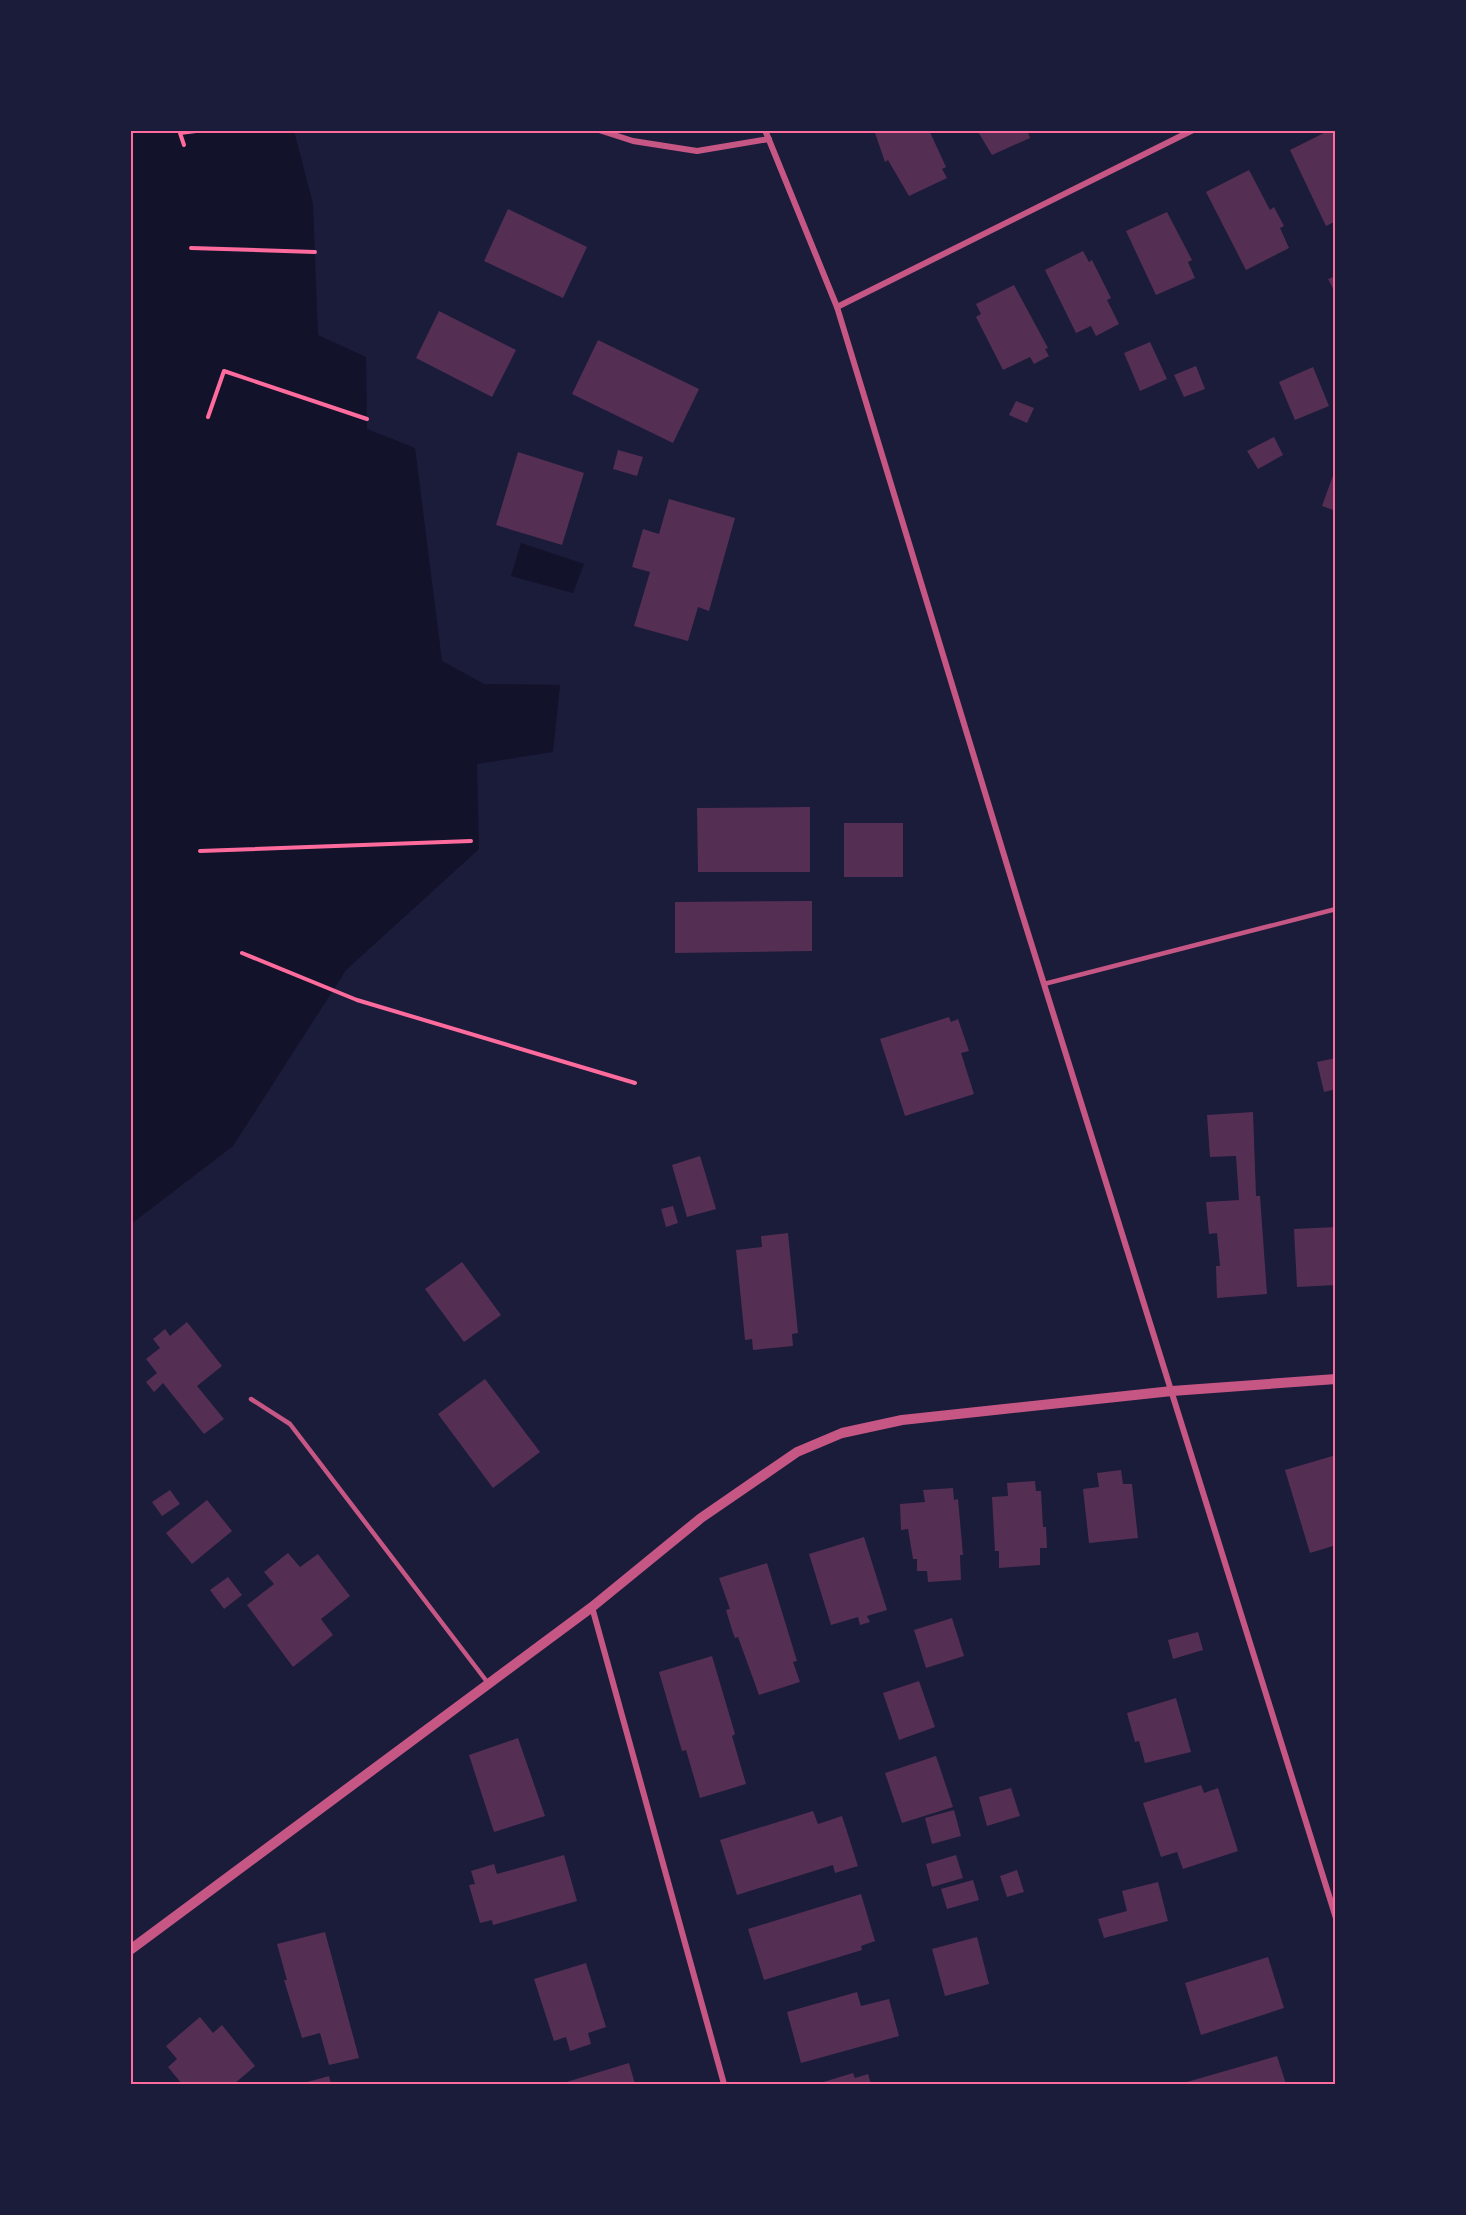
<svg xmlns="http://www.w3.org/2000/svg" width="1466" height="2215" font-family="Signika,sans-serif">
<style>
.water{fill:#12122b}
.building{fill:#542f53}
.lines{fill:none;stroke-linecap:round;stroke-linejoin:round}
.path{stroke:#ff6b9d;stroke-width:4}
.service{stroke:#c65784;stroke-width:4.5}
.minor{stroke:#c65784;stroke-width:6}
.tertiary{stroke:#c65784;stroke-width:10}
.neatline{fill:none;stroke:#ff6b9d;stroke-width:2}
</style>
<rect width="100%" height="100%" fill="#1b1b3a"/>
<!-- water -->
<g class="water">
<path d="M 131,131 L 294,131 L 313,204 L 318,335 L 366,357 L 367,429 L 415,448 L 442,661 L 484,684 L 560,685 L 553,752 L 477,764 L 479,849 L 346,970 L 233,1146 L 131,1224 Z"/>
<path d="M 521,543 L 584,564 L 573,593 L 511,576 Z"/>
</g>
<!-- building -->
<g class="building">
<path d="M 874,130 L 929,130 L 946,167 L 942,169 L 947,178 L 909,196 L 888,160 L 885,162 Z"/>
<path d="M 977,130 L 1027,130 L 1030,138 L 992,155 Z"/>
<path d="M 1330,130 L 1336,132 L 1336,221 L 1326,226 L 1290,150 Z"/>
<path d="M 1249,170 L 1270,210 L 1274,207 L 1284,226 L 1280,228 L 1289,248 L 1246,270 L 1206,192 Z"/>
<path d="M 508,209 L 587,247 L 563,298 L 484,261 Z"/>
<path d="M 1167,212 L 1192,260 L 1188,262 L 1195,278 L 1156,295 L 1126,231 Z"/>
<path d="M 1083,251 L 1089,262 L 1092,260 L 1111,298 L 1107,300 L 1119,324 L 1096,336 L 1091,326 L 1076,333 L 1045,270 Z"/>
<path d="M 1336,276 L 1336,294 L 1328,279 Z"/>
<path d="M 1014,285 L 1048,348 L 1045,349 L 1049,356 L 1034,364 L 1030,357 L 1003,370 L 976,317 L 981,314 L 976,304 Z"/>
<path d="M 439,311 L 516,350 L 492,397 L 416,358 Z"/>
<path d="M 598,340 L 699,389 L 673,443 L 572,394 Z"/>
<path d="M 1150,342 L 1167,379 L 1140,391 L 1124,353 Z"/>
<path d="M 1196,366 L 1205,389 L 1184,397 L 1174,375 Z"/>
<path d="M 1313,367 L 1329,406 L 1295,420 L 1279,382 Z"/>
<path d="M 1016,401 L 1034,408 L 1027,423 L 1009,415 Z"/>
<path d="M 1274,437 L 1283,455 L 1258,469 L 1247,451 Z"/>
<path d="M 618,450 L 643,457 L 637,476 L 613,469 Z"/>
<path d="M 518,452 L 584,473 L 562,545 L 496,525 Z"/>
<path d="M 1335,470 L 1336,470 L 1336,511 L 1322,506 Z"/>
<path d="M 669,499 L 735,518 L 709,611 L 698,607 L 688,641 L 634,626 L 650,572 L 632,567 L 643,529 L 659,534 Z"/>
<path d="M 810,807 L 810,872 L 698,872 L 697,808 Z"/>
<rect x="844" y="823" width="59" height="54"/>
<path d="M 812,901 L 812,951 L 675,953 L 675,902 Z"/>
<path d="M 949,1017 L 951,1022 L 958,1019 L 969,1051 L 961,1053 L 974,1094 L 905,1116 L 880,1039 Z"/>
<path d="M 1336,1058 L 1336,1089 L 1324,1092 L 1317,1062 Z"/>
<path d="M 1253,1112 L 1256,1196 L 1260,1196 L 1267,1294 L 1217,1298 L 1216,1266 L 1220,1266 L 1217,1233 L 1209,1234 L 1206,1202 L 1239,1200 L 1236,1156 L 1210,1157 L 1207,1115 Z"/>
<path d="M 700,1156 L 716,1209 L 687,1217 L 672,1165 Z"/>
<path d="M 673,1206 L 678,1223 L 666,1227 L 661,1209 Z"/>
<path d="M 1336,1227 L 1336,1285 L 1297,1287 L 1294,1229 Z"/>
<path d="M 788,1233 L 798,1333 L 792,1334 L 793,1346 L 753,1350 L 752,1339 L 745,1340 L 736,1250 L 762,1247 L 761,1236 Z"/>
<path d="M 462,1262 L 501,1315 L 464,1342 L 425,1289 Z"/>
<path d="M 187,1322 L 222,1366 L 197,1386 L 224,1419 L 204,1434 L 163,1383 L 154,1392 L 146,1382 L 157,1373 L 146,1359 L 160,1348 L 153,1339 L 165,1329 L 170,1336 Z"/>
<path d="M 485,1379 L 540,1452 L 493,1488 L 438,1414 Z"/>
<path d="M 1336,1455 L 1336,1545 L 1310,1553 L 1285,1470 Z"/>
<path d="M 1121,1470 L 1123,1484 L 1132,1484 L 1138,1538 L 1089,1543 L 1083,1489 L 1099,1487 L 1097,1473 Z"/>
<path d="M 1035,1481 L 1036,1491 L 1041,1491 L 1043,1527 L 1046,1527 L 1047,1548 L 1040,1548 L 1040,1565 L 999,1568 L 999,1551 L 995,1551 L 992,1497 L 1008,1496 L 1007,1483 Z"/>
<path d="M 953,1488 L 954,1500 L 958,1499 L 963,1555 L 960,1555 L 961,1580 L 928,1582 L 927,1571 L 917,1571 L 917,1559 L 913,1559 L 908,1529 L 901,1530 L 900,1504 L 925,1502 L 923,1490 Z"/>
<path d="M 170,1490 L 180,1504 L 162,1516 L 152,1502 Z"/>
<path d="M 207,1500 L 232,1531 L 192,1564 L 166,1533 Z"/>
<path d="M 864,1537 L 887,1610 L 867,1616 L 870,1622 L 860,1625 L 858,1617 L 831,1625 L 809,1554 Z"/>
<path d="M 288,1553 L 300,1567 L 318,1554 L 350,1596 L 321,1619 L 333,1635 L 293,1667 L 247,1605 L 274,1584 L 264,1572 Z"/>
<path d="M 767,1563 L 797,1661 L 793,1662 L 800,1682 L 759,1695 L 738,1637 L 735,1638 L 733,1633 L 726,1610 L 730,1609 L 719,1578 Z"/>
<path d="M 228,1577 L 242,1595 L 224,1609 L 210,1590 Z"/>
<path d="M 952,1618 L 964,1656 L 926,1668 L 914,1630 Z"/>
<path d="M 1198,1632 L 1203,1650 L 1173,1659 L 1168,1640 Z"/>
<path d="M 712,1656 L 735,1734 L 732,1736 L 746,1784 L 700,1798 L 686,1750 L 682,1751 L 659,1672 Z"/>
<path d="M 919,1681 L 935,1727 L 899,1740 L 883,1693 Z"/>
<path d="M 1176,1698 L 1191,1752 L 1145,1763 L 1139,1741 L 1135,1742 L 1127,1713 Z"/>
<path d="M 518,1738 L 545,1816 L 494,1832 L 469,1755 Z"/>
<path d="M 936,1756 L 953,1807 L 902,1823 L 885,1773 Z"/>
<path d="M 1201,1785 L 1204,1793 L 1218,1788 L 1238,1851 L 1183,1869 L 1177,1852 L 1161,1857 L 1143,1803 Z"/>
<path d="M 1011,1788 L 1020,1816 L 987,1826 L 979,1797 Z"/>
<path d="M 954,1810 L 961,1836 L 932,1844 L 925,1818 Z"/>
<path d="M 813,1811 L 818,1824 L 842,1816 L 858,1866 L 835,1873 L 833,1865 L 737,1895 L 720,1840 Z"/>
<path d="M 564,1855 L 577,1901 L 493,1925 L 492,1920 L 480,1923 L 469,1885 L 475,1884 L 471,1871 L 494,1864 L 497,1874 Z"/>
<path d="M 956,1855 L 963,1878 L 932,1887 L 926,1864 Z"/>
<path d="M 1017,1870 L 1024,1892 L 1007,1897 L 1000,1876 Z"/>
<path d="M 973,1880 L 979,1900 L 947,1909 L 941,1889 Z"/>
<path d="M 1158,1882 L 1168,1921 L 1104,1938 L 1098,1919 L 1127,1911 L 1122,1891 Z"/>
<path d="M 861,1894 L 875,1941 L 861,1946 L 862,1950 L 764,1980 L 748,1929 Z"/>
<path d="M 325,1932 L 359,2058 L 329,2065 L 320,2033 L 302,2038 L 284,1980 L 287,1980 L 277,1944 Z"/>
<path d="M 977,1937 L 989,1984 L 945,1996 L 932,1949 Z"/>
<path d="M 1268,1957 L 1284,2008 L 1201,2035 L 1185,1983 Z"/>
<path d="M 586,1963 L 606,2027 L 588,2033 L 591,2044 L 570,2051 L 566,2037 L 554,2041 L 534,1979 Z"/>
<path d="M 857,1992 L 861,2006 L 889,1999 L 899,2036 L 801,2063 L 787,2012 Z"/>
<path d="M 200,2017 L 213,2033 L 222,2025 L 255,2066 L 234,2084 L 182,2084 L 168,2067 L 177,2059 L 166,2046 Z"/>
<path d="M 1277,2056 L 1286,2084 L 1180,2084 Z"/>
<path d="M 629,2063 L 635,2084 L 560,2084 Z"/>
<path d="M 853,2073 L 855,2078 L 868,2074 L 871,2084 L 817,2084 Z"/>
<path d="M 329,2076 L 331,2084 L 300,2084 Z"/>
</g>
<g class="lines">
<!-- path -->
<g class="path">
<path d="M 184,145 L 180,133 L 204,130"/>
<path d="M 191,248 L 315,252"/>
<path d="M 208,417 L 224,371 L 367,419"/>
<path d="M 200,851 L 471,841"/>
<path d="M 242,953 L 357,1000 L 635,1083"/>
</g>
<!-- service -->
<g class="service">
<path d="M 1044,984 L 1336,909"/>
<path d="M 251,1399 L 290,1424 L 488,1683"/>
</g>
<!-- minor -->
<g class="minor">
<path d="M 599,130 L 633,141 L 697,151 L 769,139"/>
<path d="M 765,130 L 837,307 L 1018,901 L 1336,1918"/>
<path d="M 837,307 L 1193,130"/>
<path d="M 592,1607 L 724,2084"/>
</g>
<!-- tertiary -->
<path class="tertiary" d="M 130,1950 L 592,1607 L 701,1518 L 797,1452 L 842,1433 L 902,1420 L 1172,1391 L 1336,1379"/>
</g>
<!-- border -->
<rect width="1466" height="2215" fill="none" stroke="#1b1b3a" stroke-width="264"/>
<rect x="132" y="132" width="1202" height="1951" class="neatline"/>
</svg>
